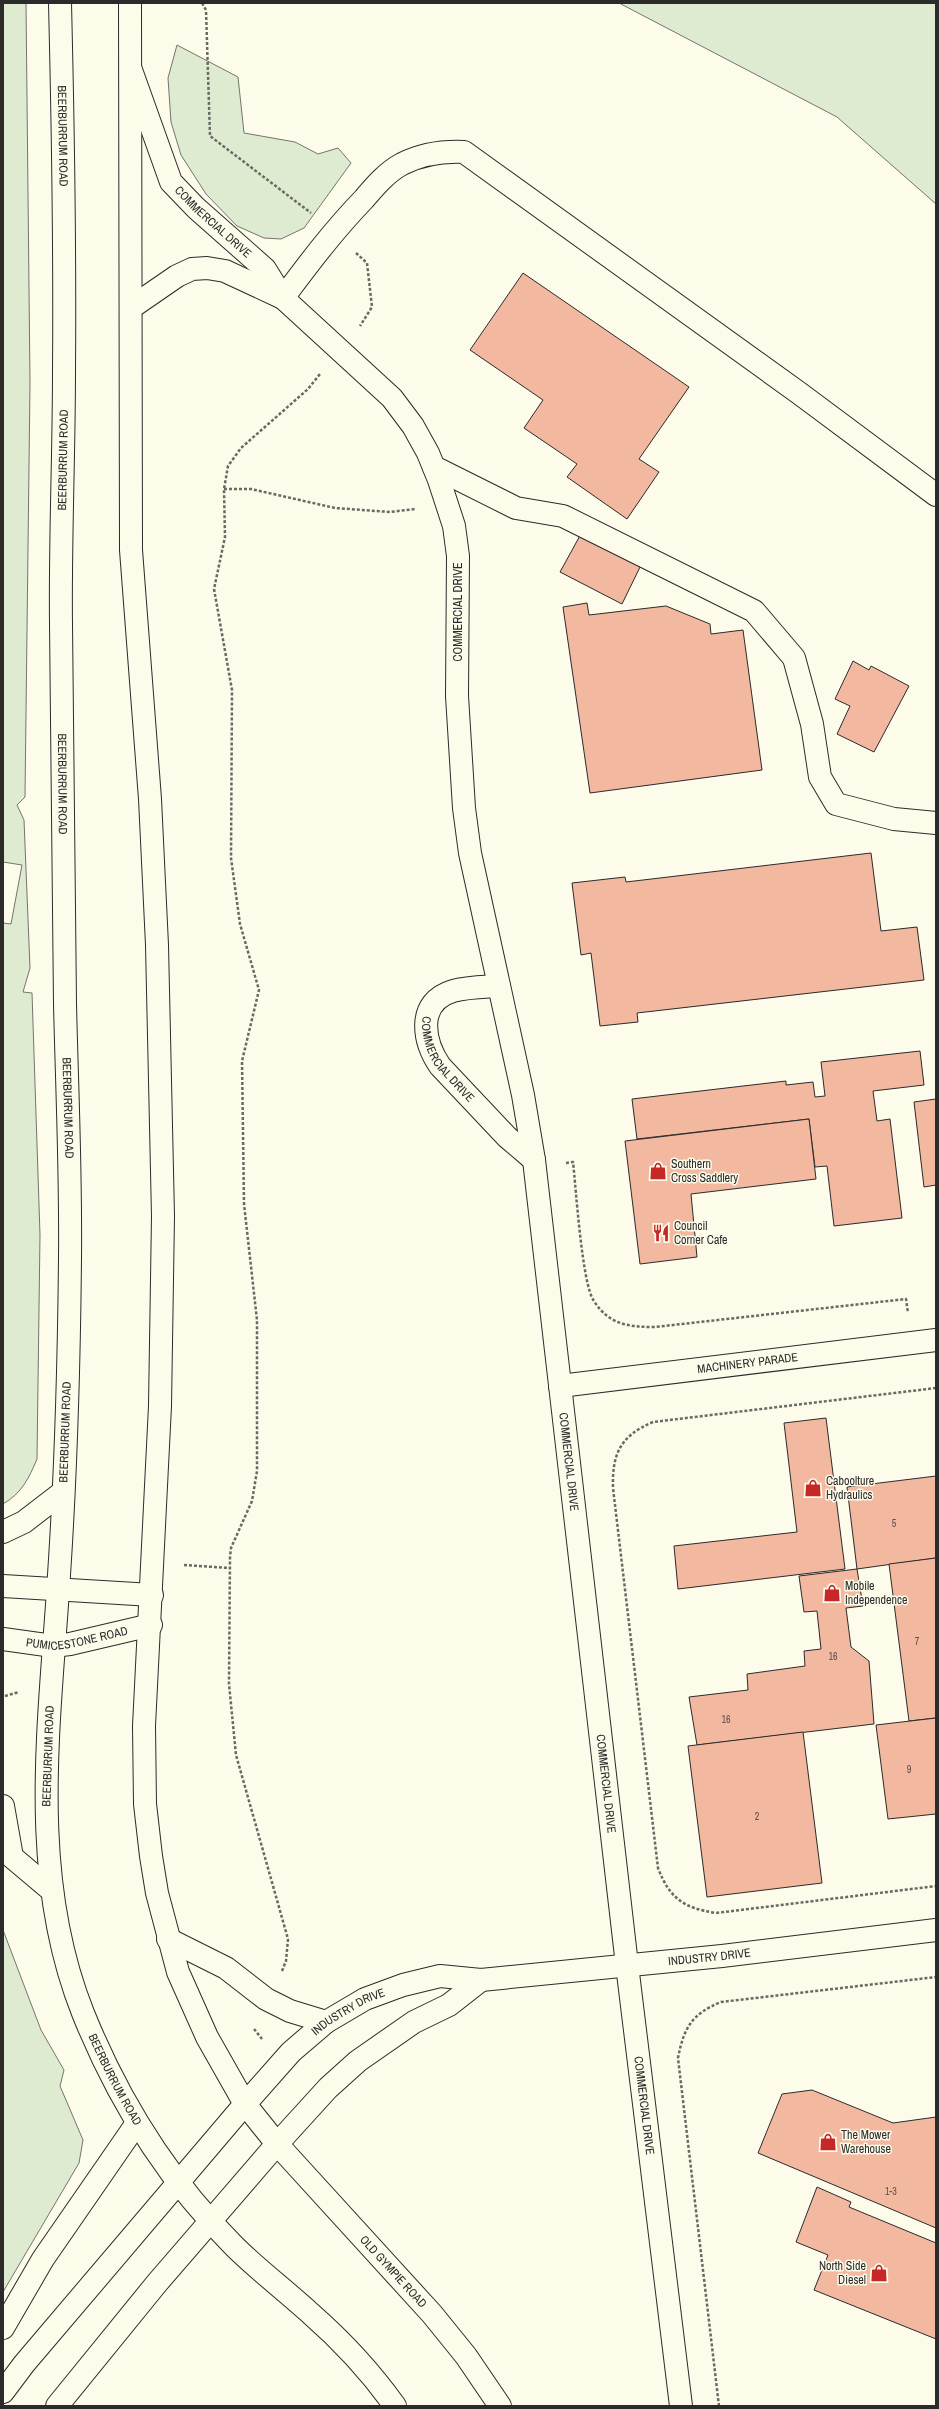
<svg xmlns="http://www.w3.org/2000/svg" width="939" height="2409" font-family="'Archivo Narrow',sans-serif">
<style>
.green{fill:#deebd1;stroke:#74746e}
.building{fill:#f2b8a0;stroke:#2b2b2b}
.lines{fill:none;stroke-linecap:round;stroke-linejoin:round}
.minor-casing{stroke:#2b2b2b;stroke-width:24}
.major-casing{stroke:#2b2b2b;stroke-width:24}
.path{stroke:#6a6964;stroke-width:2.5;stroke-dasharray:3 2;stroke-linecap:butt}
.minor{stroke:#fdfbea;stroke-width:22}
.major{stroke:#fdfbea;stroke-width:22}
.labels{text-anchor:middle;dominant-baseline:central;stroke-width:3;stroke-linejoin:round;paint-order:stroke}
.number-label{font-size:10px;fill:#5d4e48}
.street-label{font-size:12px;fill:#2b2b2b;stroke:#fdfbea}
.poi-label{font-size:12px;fill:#2b2b2b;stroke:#fdfbea;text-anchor:start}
</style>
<rect width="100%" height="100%" fill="#fdfbea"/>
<!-- green -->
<g class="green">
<path d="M 3,3 L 26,3 L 30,383 L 25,797 L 17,805 L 24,820 L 30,968 L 23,992 L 32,993 L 40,1235 L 37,1459 C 29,1478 22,1493 3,1504 L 3,923 L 11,924 L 22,865 L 3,862 Z"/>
<path d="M 619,3 L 936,3 L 936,204 L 837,117 Z"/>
<path d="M 177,45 L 238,77 L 244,133 L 295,142 L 318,154 L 338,148 L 351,163 L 304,228 L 281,239 L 264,238 L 237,226 L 206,194 L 181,155 L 171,122 L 168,78 Z"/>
<path d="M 3,1930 L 41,2030 L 64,2070 L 60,2086 L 83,2140 L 79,2163 L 3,2292 Z"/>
</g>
<!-- building -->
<g class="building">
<path d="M 523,273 L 689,387 L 639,459 L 659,472 L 627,519 L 567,477 L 577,464 L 524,428 L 543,400 L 470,350 Z"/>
<path d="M 582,532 L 642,563 L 622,604 L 560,572 Z"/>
<path d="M 587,603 L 589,615 L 666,606 L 710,624 L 711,634 L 743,630 L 762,770 L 590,793 L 563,607 Z"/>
<path d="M 853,661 L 869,670 L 871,666 L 909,686 L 874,752 L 837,734 L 850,706 L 835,699 Z"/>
<path d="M 871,853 L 881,931 L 917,927 L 924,980 L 637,1013 L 638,1022 L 600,1026 L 591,953 L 581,955 L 572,883 L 625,877 L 626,882 Z"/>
<path d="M 920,1051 L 924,1085 L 873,1091 L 877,1121 L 890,1119 L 902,1218 L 834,1226 L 827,1166 L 815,1167 L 809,1119 L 637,1139 L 632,1099 L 786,1081 L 786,1085 L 813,1082 L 815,1097 L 825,1096 L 821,1062 Z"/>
<path d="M 936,1099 L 936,1185 L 924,1187 L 914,1102 Z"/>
<path d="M 809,1119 L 816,1179 L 691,1194 L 697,1257 L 640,1264 L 625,1141 Z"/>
<path d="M 826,1418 L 845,1569 L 678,1589 L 674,1546 L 797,1532 L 784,1423 Z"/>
<path d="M 936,1476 L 936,1558 L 857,1569 L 847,1487 Z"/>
<path d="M 936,1558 L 936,1718 L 909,1721 L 889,1564 Z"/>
<path d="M 857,1569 L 863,1606 L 846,1608 L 851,1647 L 869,1661 L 874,1724 L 697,1745 L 689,1697 L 748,1690 L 747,1674 L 805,1666 L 804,1651 L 821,1649 L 817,1611 L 804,1612 L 799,1576 Z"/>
<path d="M 936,1718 L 936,1814 L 888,1819 L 876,1725 Z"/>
<path d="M 803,1732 L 822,1883 L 707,1897 L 688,1746 Z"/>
<path d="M 812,2090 L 893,2123 L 936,2117 L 936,2228 L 758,2153 L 782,2094 Z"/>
<path d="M 817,2187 L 851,2202 L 849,2207 L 936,2243 L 936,2339 L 814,2290 L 828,2255 L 796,2242 Z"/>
</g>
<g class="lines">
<!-- minor casing -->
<g class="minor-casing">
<g id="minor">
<path id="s1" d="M 131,70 L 171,182 L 196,208 L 265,269 L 283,298 L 392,398 L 413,426 L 428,453 L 439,480 L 454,526 L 458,556 L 457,696 L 464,808 L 470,853 L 523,1095 L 534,1160 L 627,1965 L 681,2406"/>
<path d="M 283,298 C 309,263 334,230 364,199 C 375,186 387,172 402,164 C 422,154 442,151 464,152 L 799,393 L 936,495"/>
<path d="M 132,307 L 177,276 L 192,269 L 207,268 L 225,271 L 283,298"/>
<path d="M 434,467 L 516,508 L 563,516 L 754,611 L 794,658 L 812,724 L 820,777 L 836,804 L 894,819 L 936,823"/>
<path id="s2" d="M 499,986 C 484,987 467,987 453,991 C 416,1002 423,1041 440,1066 L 507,1137 L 534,1160"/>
<path id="s3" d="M 560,1386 L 936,1340"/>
<path id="s4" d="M 245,2104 L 291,2052 L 326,2022 L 365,1999 L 403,1985 L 440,1976 L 481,1980 L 722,1956 L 936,1930"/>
<path d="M 277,2144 L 328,2088 L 358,2061 L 414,2022 L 449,2005 L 481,1980"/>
</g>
</g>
<!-- major casing -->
<g class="major-casing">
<g id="major">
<path id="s5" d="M 60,3 C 63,126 65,248 64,371 C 64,455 60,540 61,624 C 62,751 63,878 65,1004 C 67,1089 71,1174 70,1258 C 69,1363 66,1469 59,1575 C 50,1721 27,1873 83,2013 C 118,2100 168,2180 234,2246 C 258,2270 285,2290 310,2313 C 342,2341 370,2371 395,2406"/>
<path id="s6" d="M 130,3 L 131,550 L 150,799 L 157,945 L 163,1216 L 160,1406 L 144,1726 L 145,1804 L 151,1856 L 157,1893 L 178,1972 L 207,2037 L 245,2104 L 277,2144 L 432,2314 L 466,2356 L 500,2406"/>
<path d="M 3,1532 L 24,1522 L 63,1492"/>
<path d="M 3,1586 L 152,1595"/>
<path id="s7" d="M 3,1639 L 53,1646 L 70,1644 L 151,1625"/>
<path d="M 3,1806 L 12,1857 L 50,1889"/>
<path d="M 168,1939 L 226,1968 L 266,1999 L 290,2011 L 326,2022"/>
<path d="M 3,2328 L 43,2259 L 137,2123"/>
<path d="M 3,2392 L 24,2364 L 245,2104"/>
<path d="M 57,2406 L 157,2283 L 277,2144"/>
</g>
</g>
<!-- path -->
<g class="path">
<path d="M 202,3 L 206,10 L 210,136 L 311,213"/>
<path d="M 356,253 L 367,263 L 372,307 L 360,326"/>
<path d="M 224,489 L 251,489 L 335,508 L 390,512 L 415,509"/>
<path d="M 566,1163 L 573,1162 C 576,1188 582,1285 594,1301 C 609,1325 629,1327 655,1327 L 906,1299 L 908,1313"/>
<path d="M 936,1388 L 653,1422 C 620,1436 612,1454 613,1488 L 658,1868 C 670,1899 684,1908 716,1913 L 936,1886"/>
<path d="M 184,1565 L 229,1568"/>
<path d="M 5,1696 L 19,1692"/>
<path d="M 282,1971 L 286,1961 L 288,1939 L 236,1755 L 229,1684 L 230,1557 L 231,1548 L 252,1501 L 257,1471 L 257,1320 L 244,1204 L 242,1061 L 259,990 L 240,924 L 231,858 L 232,690 L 214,589 L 225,537 L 224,489 L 228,466 L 241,448 L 308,389 L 320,374"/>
<path d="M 254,2029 L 262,2039"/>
<path d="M 719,2406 L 678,2058 C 684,2027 692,2014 721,2002 L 936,1977"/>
</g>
<!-- minor -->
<use href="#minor" class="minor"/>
<!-- major -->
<use href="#major" class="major"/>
</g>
<!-- icons -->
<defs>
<g id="shop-bare" transform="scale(1.38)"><path d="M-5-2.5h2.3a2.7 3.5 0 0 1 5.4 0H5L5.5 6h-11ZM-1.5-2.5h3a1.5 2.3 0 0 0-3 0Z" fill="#c62828" stroke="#fdfbea" stroke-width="2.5" paint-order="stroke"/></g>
<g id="restaurant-bare" transform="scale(1.38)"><path d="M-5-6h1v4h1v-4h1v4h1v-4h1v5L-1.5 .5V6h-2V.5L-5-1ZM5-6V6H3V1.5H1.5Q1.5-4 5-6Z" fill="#c62828" stroke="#fdfbea" stroke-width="2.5" paint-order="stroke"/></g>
</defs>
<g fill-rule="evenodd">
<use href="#shop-bare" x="658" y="1171"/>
<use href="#restaurant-bare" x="661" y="1233"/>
<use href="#shop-bare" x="813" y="1488"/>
<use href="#shop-bare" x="832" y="1593"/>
<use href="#shop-bare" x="828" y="2142"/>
<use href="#shop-bare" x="879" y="2273"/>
</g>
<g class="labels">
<!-- number labels -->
<g class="number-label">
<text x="894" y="1523">5</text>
<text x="917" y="1641">7</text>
<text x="833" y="1656">16</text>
<text x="726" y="1719">16</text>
<text x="909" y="1769">9</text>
<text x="757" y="1816">2</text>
<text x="891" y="2191">1-3</text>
</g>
<!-- street labels -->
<g class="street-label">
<text stroke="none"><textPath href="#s5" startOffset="133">BEERBURRUM ROAD</textPath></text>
<text stroke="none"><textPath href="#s1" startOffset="177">COMMERCIAL DRIVE</textPath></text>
<text transform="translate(63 460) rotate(-89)">BEERBURRUM ROAD</text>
<text transform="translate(458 612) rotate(-90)">COMMERCIAL DRIVE</text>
<text stroke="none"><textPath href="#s5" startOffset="781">BEERBURRUM ROAD</textPath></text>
<text stroke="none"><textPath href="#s2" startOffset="134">COMMERCIAL DRIVE</textPath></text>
<text stroke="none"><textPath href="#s5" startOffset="1105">BEERBURRUM ROAD</textPath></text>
<text stroke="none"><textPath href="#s3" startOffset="189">MACHINERY PARADE</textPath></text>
<text transform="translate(65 1432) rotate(-88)">BEERBURRUM ROAD</text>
<text stroke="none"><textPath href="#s1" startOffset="1518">COMMERCIAL DRIVE</textPath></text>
<text stroke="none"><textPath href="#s7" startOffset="75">PUMICESTONE ROAD</textPath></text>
<text transform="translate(48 1756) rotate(-88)">BEERBURRUM ROAD</text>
<text stroke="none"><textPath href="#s1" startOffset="1842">COMMERCIAL DRIVE</textPath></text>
<text stroke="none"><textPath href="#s4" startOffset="510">INDUSTRY DRIVE</textPath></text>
<text stroke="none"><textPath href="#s4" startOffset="140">INDUSTRY DRIVE</textPath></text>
<text stroke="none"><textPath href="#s5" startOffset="2089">BEERBURRUM ROAD</textPath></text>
<text stroke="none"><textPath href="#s1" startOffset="2166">COMMERCIAL DRIVE</textPath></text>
<text stroke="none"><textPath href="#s6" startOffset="2346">OLD GYMPIE ROAD</textPath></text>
</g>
<!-- poi labels -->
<g class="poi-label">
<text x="671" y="1164">Southern<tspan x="671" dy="14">Cross Saddlery</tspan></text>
<text x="674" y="1226">Council<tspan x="674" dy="14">Corner Cafe</tspan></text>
<text x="826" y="1481">Caboolture<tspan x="826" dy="14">Hydraulics</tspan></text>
<text x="845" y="1586">Mobile<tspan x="845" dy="14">Independence</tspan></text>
<text x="841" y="2135">The Mower<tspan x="841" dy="14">Warehouse</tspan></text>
<text x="866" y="2266" text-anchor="end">North Side<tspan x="866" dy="14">Diesel</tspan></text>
</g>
</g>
<!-- border -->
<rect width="939" height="2409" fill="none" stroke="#2b2b2b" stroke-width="8"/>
</svg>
